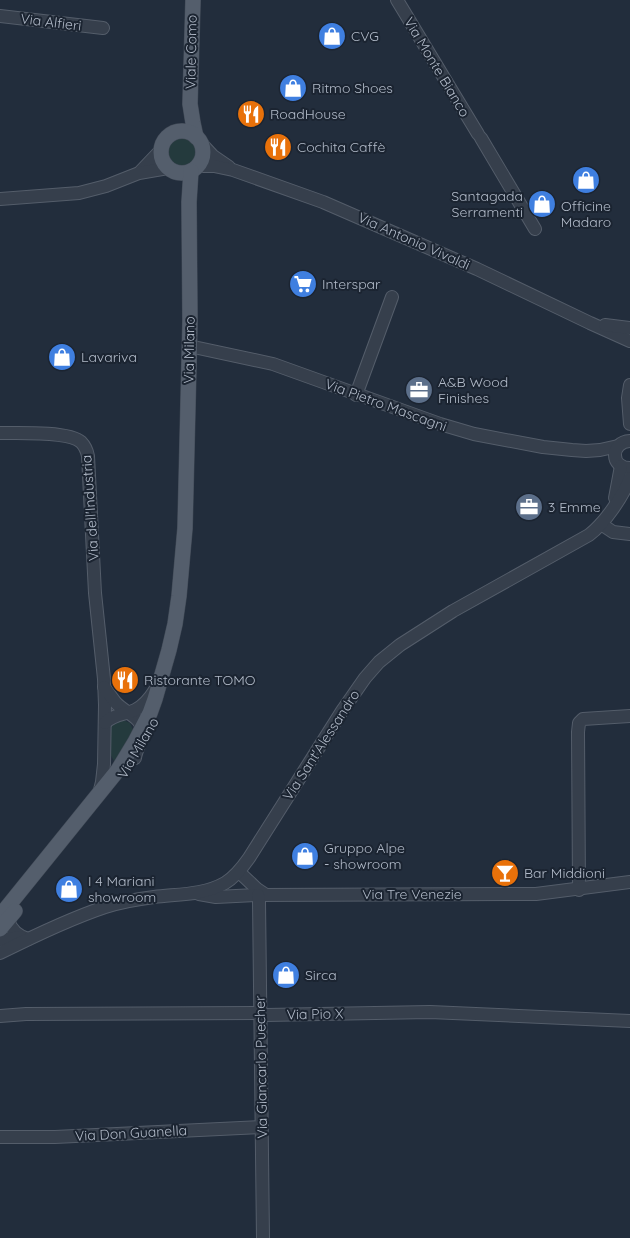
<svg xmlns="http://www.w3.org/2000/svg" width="630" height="1238" font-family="Quicksand,sans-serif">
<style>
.green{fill:#243a3d}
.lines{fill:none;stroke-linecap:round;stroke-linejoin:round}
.minor-casing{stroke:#545d6a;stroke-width:14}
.major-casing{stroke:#3f4855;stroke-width:16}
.minor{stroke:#363f4c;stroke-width:12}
.major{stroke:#545e6c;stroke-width:15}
.labels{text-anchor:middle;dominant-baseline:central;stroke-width:4;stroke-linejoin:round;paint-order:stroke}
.street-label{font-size:14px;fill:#b1bac8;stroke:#1b2431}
.poi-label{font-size:14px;fill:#b1bac8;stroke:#1b2431;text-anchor:start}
</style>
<rect width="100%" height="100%" fill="#222d3c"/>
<!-- green -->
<g class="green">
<circle cx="182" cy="152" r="17"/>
<path d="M 123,720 L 130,723 L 134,732 L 116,762 L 114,761 L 110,754 L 110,727 L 113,723 Z"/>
</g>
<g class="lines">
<!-- minor casing -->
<g class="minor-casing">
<g id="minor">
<path d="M 397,0 L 478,134"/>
<path d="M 0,16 L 103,28"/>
<path d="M 481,138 L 535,229"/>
<path d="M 201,143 L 213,156 L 229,167"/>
<path d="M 197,166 L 214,166 L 233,170 L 323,202 L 477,269 L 590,323 L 630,341"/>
<path d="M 141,171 L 161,150"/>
<path d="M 0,199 L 79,193 L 106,186 L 139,173 L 168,168"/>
<path d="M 605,325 L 630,328"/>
<path d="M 189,346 L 273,364 L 440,424 L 474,434 L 543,447 L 572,450 L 586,451 L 600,450 L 618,446"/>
<path d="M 630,385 L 628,398 L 630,424"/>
<path d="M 356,395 L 392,297"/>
<path d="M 0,433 C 17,433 69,431 81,442 C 85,446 87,451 88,456 L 95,593 L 104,679 L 105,705 L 104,764 L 102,782 L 99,794"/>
<path d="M 630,441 C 610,442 610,468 630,468"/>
<path d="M 615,498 L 621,466"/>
<path d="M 601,524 L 613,532 L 630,534"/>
<path d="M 104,687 C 108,692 112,698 116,703 C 124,712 143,718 143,732 C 143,740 136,749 135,758"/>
<path d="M 105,723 C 114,714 124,715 135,710 C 144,706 150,698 155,690"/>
<path d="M 239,872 L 257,889 L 266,895"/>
<path d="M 579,890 L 578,732 L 579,723 L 583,719 L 630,716"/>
<path d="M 199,894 L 216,897 L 258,895 L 536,894 L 630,882"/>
<path d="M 258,895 L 259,901 L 263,1238"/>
<path d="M 8,920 C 11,930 18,936 28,939"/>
<path d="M 0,940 L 21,937"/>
<path d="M 0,953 C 34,936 69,919 105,907 C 121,902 138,899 154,897 C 178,894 204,895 225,883 C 235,877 242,868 249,858 L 342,711 L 365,678 L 379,662 L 400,645 L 453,611 L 589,535 C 605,523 623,496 630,478"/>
<path d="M 0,1016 L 26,1014 L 260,1013 L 266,1015 L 430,1012 L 630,1021"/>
<path d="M 0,1137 L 55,1137 L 262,1127"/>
</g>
</g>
<!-- major casing -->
<g class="major-casing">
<g id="major">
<path d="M 193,0 L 190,104 L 193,123 L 196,137"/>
<circle cx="182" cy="152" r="21"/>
<path d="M 0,916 L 118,770 L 135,742 L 150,713 L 155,699 L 169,650 L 175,624 L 179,596 L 185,528 L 190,321 L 189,202 L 191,171"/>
<path d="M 0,929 L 15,911"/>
</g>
</g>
<!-- minor -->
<use href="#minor" class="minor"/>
<!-- major -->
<use href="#major" class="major"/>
</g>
<!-- icons -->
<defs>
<g id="shop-disc" transform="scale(1.4375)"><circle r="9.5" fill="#3f7fe0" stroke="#1b2431"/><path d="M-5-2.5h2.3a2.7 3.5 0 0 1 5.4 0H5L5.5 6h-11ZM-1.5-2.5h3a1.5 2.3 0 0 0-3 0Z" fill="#fff"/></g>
<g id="restaurant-disc" transform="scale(1.4375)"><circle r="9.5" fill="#e8710a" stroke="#1b2431"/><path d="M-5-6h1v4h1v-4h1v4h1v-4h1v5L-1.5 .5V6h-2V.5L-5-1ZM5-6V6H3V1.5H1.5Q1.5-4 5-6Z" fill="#fff"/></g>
<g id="supermarket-disc" transform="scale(1.4375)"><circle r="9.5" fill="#3f7fe0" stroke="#1b2431"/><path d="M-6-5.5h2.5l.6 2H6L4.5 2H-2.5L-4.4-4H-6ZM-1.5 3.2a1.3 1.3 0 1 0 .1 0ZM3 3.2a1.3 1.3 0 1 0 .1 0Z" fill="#fff"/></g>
<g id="office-disc" transform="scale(1.4375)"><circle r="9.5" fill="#5c6f8a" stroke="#1b2431"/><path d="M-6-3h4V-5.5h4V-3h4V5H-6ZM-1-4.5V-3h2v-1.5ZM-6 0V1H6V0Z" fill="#fff"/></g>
<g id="bar-disc" transform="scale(1.4375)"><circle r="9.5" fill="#e8710a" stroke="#1b2431"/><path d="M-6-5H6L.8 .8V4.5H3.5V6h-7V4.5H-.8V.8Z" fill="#fff"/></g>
</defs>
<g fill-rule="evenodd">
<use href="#shop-disc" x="332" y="36"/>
<use href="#shop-disc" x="293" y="88"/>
<use href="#restaurant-disc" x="251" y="114"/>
<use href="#restaurant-disc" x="278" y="147"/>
<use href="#shop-disc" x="586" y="180"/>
<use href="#shop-disc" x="542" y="204"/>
<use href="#supermarket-disc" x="303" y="284"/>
<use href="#shop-disc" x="62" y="357"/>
<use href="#office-disc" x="419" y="390"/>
<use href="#office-disc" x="529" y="507"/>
<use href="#restaurant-disc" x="125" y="680"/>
<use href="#shop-disc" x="305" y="856"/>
<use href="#bar-disc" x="505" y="873"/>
<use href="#shop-disc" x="69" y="889"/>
<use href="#shop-disc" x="286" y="975"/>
</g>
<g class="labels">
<!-- street labels -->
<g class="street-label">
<text transform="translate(51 22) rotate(7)">Via Alfieri</text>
<text transform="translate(191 52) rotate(-89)">Viale Como</text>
<text transform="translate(437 67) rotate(59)">Via Monte Bianco</text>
<text transform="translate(414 241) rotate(24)">Via Antonio Vivaldi</text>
<text transform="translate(189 350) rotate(-89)">Via Milano</text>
<text transform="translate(386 405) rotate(20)">Via Pietro Mascagni</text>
<text transform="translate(90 508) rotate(-94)">Via dell'Industria</text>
<text transform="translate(321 745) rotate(-57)">Via Sant'Alessandro</text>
<text transform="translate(138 748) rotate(-60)">Via Milano</text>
<text x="412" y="894">Via Tre Venezie</text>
<text transform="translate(315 1014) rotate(-1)">Via Pio X</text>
<text transform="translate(261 1067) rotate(-91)">Via Giancarlo Puecher</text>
<text transform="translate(131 1133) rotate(-3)">Via Don Guanella</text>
</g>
<!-- poi labels -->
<g class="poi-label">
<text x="351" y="36">CVG</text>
<text x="312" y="88">Ritmo Shoes</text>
<text x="270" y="114">RoadHouse</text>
<text x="297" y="147">Cochita Caffè</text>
<text x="523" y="196" text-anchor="end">Santagada<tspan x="523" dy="16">Serramenti</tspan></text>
<text x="586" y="206" text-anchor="middle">Officine<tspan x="586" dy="16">Madaro</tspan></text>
<text x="322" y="284">Interspar</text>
<text x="81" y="357">Lavariva</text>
<text x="438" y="382">A&amp;B Wood<tspan x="438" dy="16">Finishes</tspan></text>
<text x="548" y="507">3 Emme</text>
<text x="144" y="680">Ristorante TOMO</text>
<text x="324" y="848">Gruppo Alpe<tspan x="324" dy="16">- showroom</tspan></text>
<text x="524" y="873">Bar Middioni</text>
<text x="88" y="881">I 4 Mariani<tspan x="88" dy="16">showroom</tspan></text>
<text x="305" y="975">Sirca</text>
</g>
</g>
</svg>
